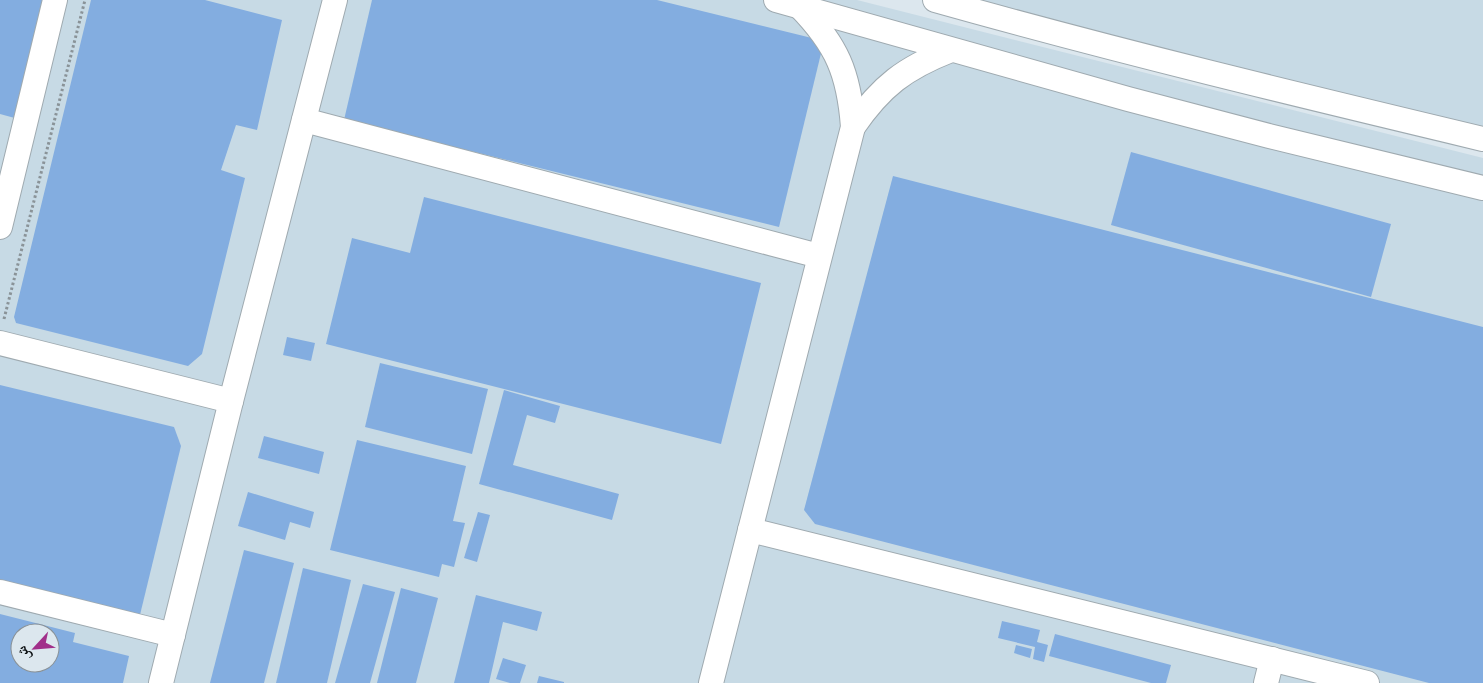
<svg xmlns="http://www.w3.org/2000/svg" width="1483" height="683" font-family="'Asap Condensed','Noto Naskh Arabic',sans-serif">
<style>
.built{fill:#c7dae5;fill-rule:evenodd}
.building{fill:#83ade0;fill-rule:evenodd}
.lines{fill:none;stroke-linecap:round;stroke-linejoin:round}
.minor-casing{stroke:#9faab0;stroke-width:26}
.path{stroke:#8a9398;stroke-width:3;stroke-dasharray:2.5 2.5;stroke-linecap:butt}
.minor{stroke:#fff;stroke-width:24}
</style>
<rect width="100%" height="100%" fill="#dce7ee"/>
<!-- built -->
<g class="built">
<path d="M 0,0 L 857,0 L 1483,158 L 1483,683 L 0,683 ZM 20,633 L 50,633 L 50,663 L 20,663 Z"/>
<path d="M 941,0 L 1483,0 L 1483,145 Z"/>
</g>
<!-- building -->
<g class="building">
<path d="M 0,0 L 51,0 L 22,120 L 0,114 Z"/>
<path d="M 91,0 L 205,0 L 282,20 L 257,130 L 236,125 L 221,170 L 245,178 L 202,354 L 188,366 L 16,323 L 14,317 Z"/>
<path d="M 372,0 L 657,0 L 824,41 L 779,227 L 344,120 Z"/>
<path d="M 1131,152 L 1391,224 L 1371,297 L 1111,225 Z"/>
<path d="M 893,176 L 1483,327 L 1483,683 L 1429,683 L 815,524 L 804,510 Z"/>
<path d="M 424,197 L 761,283 L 721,444 L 326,344 L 352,238 L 410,253 Z"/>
<path d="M 287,337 L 315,343 L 311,361 L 283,355 Z"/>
<path d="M 380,363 L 488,389 L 472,454 L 365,427 Z"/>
<path d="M 0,385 L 174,427 L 181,446 L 138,623 L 0,588 Z"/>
<path d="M 504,390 L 560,406 L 555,423 L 527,415 L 513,465 L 619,494 L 612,520 L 479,484 Z"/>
<path d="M 264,436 L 324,452 L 319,474 L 258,458 Z"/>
<path d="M 357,440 L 466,466 L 453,521 L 465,523 L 454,567 L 442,564 L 439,577 L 330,550 Z"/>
<path d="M 248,492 L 314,512 L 310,528 L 290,522 L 285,540 L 238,526 Z"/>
<path d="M 478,512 L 490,515 L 477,562 L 464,558 Z"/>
<path d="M 244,550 L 294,563 L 264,683 L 210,683 Z"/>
<path d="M 303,568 L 351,580 L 327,683 L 276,683 Z"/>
<path d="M 363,584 L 395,592 L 370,683 L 335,683 Z"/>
<path d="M 401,588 L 438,598 L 416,683 L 377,683 Z"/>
<path d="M 476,595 L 542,612 L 537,631 L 503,622 L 489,683 L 454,683 Z"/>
<path d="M 0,614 L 75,633 L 73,642 L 129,656 L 123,683 L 0,683 ZM 20,633 L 50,633 L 50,663 L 20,663 Z"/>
<path d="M 1002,621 L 1040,630 L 1037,642 L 1048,645 L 1044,662 L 1033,659 L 1035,647 L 998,638 Z"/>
<path d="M 1055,634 L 1171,665 L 1166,683 L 1151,683 L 1049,656 Z"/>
<path d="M 1016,645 L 1032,649 L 1030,658 L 1014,653 Z"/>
<path d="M 503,658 L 526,665 L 520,683 L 510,683 L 496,679 Z"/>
<path d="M 539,676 L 564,682 L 564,683 L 537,683 Z"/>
</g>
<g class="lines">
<!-- minor casing -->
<g class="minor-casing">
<g id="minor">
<path d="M 776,0 L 1128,99 L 1269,136 L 1483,188"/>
<path d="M 935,0 C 1116,51 1299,95 1483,139"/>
<path d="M 304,120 L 819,256"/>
<path d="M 853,127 C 881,86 905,68 951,50"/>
<path d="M 0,227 L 55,0"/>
<path d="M 0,343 L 231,401"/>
<path d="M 750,530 L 1367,683"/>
<path d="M 0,592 L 173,635"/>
<path d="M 161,683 L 231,401 L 335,0"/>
<path d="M 711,683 L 853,127 C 849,73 837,45 799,6"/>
<path d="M 1266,683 L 1272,659"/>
</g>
</g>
<!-- path -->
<path class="path" d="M 4,319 L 85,0"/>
<!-- minor -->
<use href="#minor" class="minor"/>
</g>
<!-- north arrow -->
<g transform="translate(35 648) rotate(244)"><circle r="24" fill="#dce7ee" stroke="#899196"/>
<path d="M0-4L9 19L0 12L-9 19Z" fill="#a12f8a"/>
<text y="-8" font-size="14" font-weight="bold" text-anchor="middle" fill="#0d1113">ش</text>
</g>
</svg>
